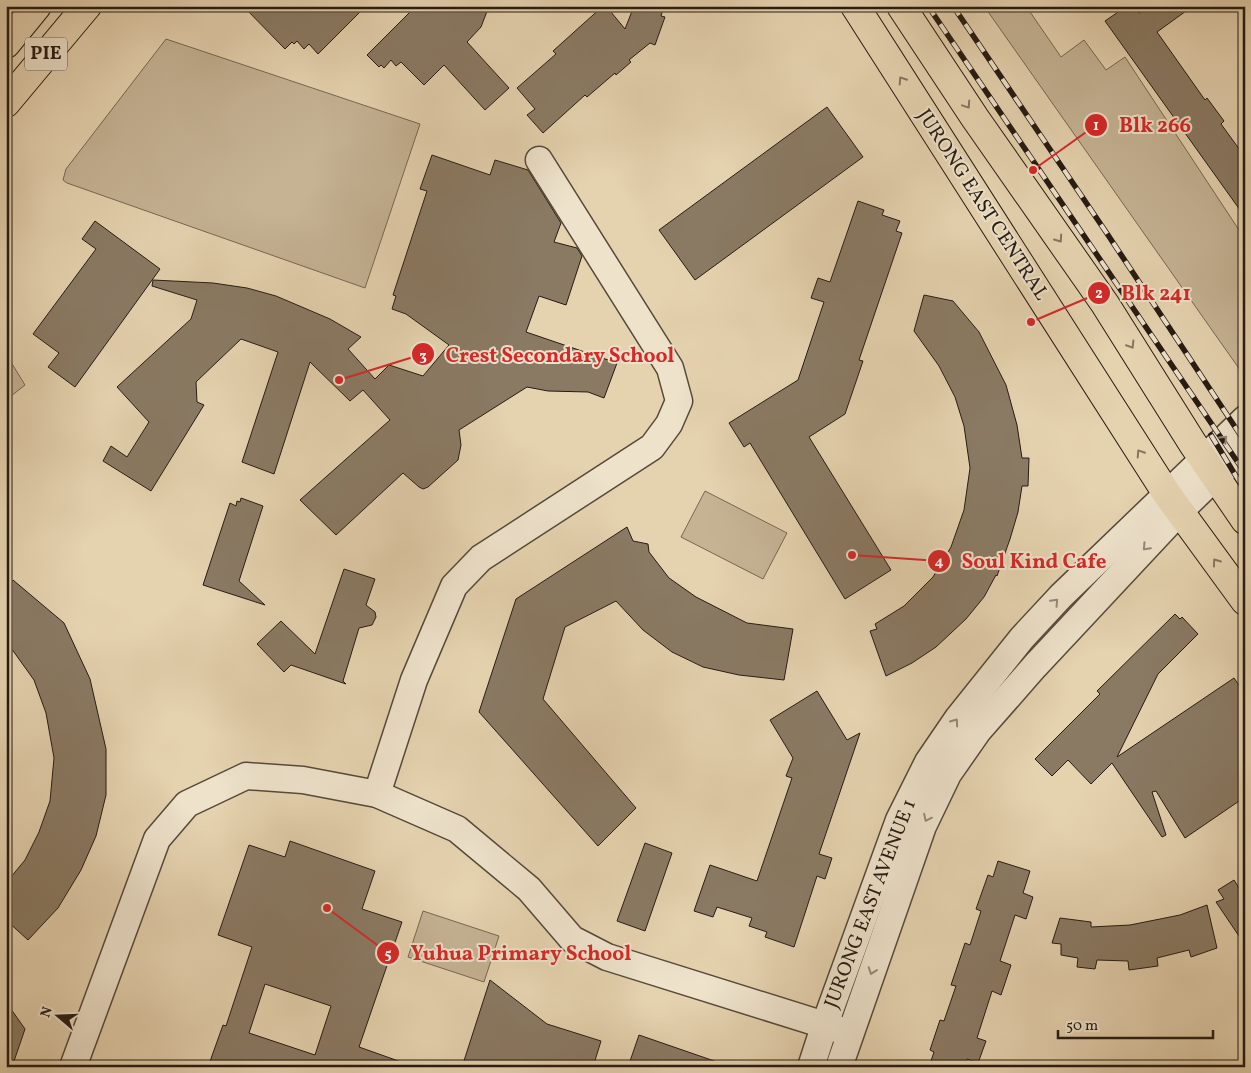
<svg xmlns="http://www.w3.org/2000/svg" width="1251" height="1073" font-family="Vollkorn,serif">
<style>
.green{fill:#c5b394;stroke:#766754}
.building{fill:#8a7a64;stroke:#271b13;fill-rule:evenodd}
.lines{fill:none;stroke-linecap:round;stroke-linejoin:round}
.minor-casing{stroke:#56493a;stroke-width:29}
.major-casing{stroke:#271b13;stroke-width:30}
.highway-casing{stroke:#271b13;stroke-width:30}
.minor{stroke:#eee2cb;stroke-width:26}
.major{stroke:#e5d2af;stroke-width:28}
.highway{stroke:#e5d2af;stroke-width:28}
.rail-casing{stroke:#271b13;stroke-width:5.5}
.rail{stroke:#eee2cb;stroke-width:4;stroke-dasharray:11;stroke-linecap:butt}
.oneway{stroke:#867661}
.oneway2{stroke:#948878}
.labels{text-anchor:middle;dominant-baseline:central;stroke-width:4;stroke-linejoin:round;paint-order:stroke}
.shield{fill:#eee2cb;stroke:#63574a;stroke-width:1}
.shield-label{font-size:19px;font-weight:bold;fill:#271b13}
.street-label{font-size:20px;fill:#271b13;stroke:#eee2cb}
.leader{fill:none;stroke:#d62828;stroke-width:2}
.callout-dot{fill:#d62828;stroke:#eee2cb;stroke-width:2}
.mark-label{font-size:15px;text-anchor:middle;font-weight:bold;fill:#fff}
.callout-label{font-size:21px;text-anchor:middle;font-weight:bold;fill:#d62828;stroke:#eee2cb;stroke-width:4;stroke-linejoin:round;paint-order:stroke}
</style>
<rect width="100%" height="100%" fill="#e5d2af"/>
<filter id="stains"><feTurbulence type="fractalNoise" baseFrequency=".004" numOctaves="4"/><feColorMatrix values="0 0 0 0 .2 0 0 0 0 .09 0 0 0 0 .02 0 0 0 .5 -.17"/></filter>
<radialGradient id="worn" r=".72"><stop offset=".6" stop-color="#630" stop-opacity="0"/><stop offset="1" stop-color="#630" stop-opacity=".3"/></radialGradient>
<!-- green -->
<g class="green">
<path d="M 984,6 L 1031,6 L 1028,9 L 1061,57 L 1084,40 L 1106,70 L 1125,57 L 1239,230 L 1245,231 L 1245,377 Z"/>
<path d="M 166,39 L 420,124 L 365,288 L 67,183 L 63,180 L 66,169 Z"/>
<path d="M 6,354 L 25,385 L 6,400 Z"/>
<path d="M 705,491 L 787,533 L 763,579 L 681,537 Z"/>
<path d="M 423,911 L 499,936 L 484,982 L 408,957 Z"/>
</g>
<!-- building -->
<g class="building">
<path d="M 243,6 L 366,6 L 318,54 L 309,44 L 304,49 L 297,41 L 294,44 L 292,42 L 285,49 Z"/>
<path d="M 416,6 L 489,6 L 481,27 L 467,42 L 509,88 L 485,110 L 444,65 L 424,85 L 401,62 L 396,66 L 391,60 L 384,68 L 381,65 L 379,67 L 367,55 Z"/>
<path d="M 603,6 L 606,6 L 625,29 L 634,6 L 664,6 L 661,16 L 665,17 L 655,45 L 650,43 L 629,60 L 631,62 L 616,75 L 615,73 L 587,97 L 585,95 L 543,133 L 527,115 L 535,109 L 517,88 L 556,54 L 553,51 Z"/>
<path d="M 1127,6 L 1134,6 L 1139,13 L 1149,6 L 1193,6 L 1157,32 L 1205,100 L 1207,98 L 1224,121 L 1221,124 L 1245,157 L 1245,217 L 1105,21 Z"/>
<path d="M 827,107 L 863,157 L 695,280 L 659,230 Z"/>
<path d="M 432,155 L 490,175 L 495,160 L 528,170 L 561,223 L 554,242 L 577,248 L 582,256 L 566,305 L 539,296 L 526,332 L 617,363 L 604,398 L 588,392 L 548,391 L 527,387 L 459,430 L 461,445 L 458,460 L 428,487 L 423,489 L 419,487 L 403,473 L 336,535 L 300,500 L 390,420 L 363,390 L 350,401 L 310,362 L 274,474 L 242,462 L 278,352 L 241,339 L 196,382 L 197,402 L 204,405 L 151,491 L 103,461 L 111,446 L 127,457 L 149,422 L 117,387 L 191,319 L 197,300 L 152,286 L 153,280 L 213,283 L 247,288 L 276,296 L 330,319 L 361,337 L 348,349 L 375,379 L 389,365 L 423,376 L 449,345 L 406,314 L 392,309 L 396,296 L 393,295 L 427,191 L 420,189 Z"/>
<path d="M 858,201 L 884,210 L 882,215 L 900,221 L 896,231 L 902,233 L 859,360 L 863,361 L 845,414 L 809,437 L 891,570 L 845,599 L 750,443 L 744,447 L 729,423 L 798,380 L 824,302 L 811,298 L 818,278 L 830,282 Z"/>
<path d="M 95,221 L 160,269 L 75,387 L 48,367 L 59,353 L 33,334 L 96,249 L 82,239 Z"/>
<path d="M 924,295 L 953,301 L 979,332 L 1006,385 L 1017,425 L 1022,458 L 1029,458 L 1028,486 L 1022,486 L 1018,512 L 1010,539 L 997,576 L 996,575 L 984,597 L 966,619 L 936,647 L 912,663 L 886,676 L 870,631 L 877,629 L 875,624 L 904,606 L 933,577 L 951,547 L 964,510 L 970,468 L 964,426 L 955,397 L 939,366 L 914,331 Z"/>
<path d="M 241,498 L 263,506 L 239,581 L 265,605 L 203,585 L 230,503 L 236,506 L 237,501 L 240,502 Z"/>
<path d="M 627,527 L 633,541 L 648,544 L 649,552 L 669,578 L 696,597 L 747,623 L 793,629 L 784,680 L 739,675 L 703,667 L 672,652 L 643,630 L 616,601 L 565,627 L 543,699 L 636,808 L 598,846 L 479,712 L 516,599 Z"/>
<path d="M 344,569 L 375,579 L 366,605 L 375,612 L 376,617 L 372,625 L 359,628 L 343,681 L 346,684 L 291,665 L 284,672 L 257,644 L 281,621 L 315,654 Z"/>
<path d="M 13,580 L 64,623 L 90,679 L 106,749 L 106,795 L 96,836 L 81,870 L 58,908 L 28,940 L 6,920 L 6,883 L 25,860 L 39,832 L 50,801 L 54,758 L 46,713 L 34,680 L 6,641 L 6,589 Z"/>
<path d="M 1175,614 L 1180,619 L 1182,617 L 1198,634 L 1158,674 L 1117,757 L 1234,678 L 1245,694 L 1245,797 L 1185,838 L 1156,791 L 1152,792 L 1166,835 L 1162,837 L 1112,763 L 1091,784 L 1068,760 L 1052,776 L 1035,759 L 1100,694 L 1097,691 Z"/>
<path d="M 817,691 L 847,740 L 860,733 L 819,854 L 832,858 L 825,879 L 817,876 L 794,947 L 765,937 L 767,932 L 749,926 L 752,918 L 717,907 L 713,917 L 694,911 L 710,865 L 757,881 L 792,778 L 786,776 L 793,758 L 770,720 Z"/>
<path d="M 290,841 L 375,871 L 362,909 L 402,922 L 359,1047 L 407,1064 L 407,1067 L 208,1067 L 223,1025 L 226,1026 L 252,947 L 218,935 L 249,845 L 285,857 ZM 265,984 L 331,1006 L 315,1055 L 249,1033 Z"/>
<path d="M 645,843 L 672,853 L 645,931 L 617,921 Z"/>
<path d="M 998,861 L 1030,871 L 1023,893 L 1033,897 L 1026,919 L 1015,915 L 1000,961 L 1011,965 L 1001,995 L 992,991 L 977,1038 L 986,1041 L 978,1063 L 967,1059 L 964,1067 L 929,1067 L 934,1052 L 930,1050 L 940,1020 L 944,1021 L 956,986 L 951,985 L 965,943 L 970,945 L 981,911 L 976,909 L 988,875 L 993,877 Z"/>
<path d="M 1234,880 L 1239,888 L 1245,885 L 1245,945 L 1216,902 L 1224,899 L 1218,890 Z"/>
<path d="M 1207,905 L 1217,948 L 1191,957 L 1189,950 L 1157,958 L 1158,966 L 1129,970 L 1128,961 L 1097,960 L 1095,969 L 1077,967 L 1078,958 L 1061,955 L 1061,944 L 1052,943 L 1060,918 L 1091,922 L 1091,927 L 1130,925 L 1180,915 Z"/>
<path d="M 490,980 L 547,1024 L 601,1041 L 593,1067 L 462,1067 Z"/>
<path d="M 6,1002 L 25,1029 L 12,1067 L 6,1067 Z"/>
<path d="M 639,1035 L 723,1064 L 722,1067 L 628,1067 Z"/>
</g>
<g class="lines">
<!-- minor casing -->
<g class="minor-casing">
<g id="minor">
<path d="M 377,794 L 414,680 L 454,586 L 481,558 L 652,447 L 669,424 L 679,401 L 670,368 L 539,160"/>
<path d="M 73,1067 L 157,839 L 187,804 L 246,776 L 303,780 L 377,794 L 457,829 L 529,889 L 572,939 L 607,957 L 850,1033"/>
<path d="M 811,1067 L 825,1024 L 899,820 L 928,762 L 958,718 L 1022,638 L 1061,596 L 1245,419"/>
<path d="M 839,1067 L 923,826 L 948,774 L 978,731 L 1035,666 L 1179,512 L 1216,476 L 1245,451"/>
</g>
</g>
<!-- major casing -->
<g class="major-casing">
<g id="major">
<path d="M 855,6 L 1167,494 L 1245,601"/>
<path d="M 901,6 L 975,118 L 1105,304 L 1193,444 L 1245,520"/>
</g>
</g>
<!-- highway casing -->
<g class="highway-casing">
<g id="highway">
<path d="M 6,44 L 37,6"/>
<path d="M 6,103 L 87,6"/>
</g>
</g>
<!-- minor -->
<use href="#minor" class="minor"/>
<!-- major -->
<use href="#major" class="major"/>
<!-- highway -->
<use href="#highway" class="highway"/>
<!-- rail casing -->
<g class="rail-casing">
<g id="rail">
<path d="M 928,6 L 1245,473"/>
<path d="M 953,6 L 1106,232 L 1245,442"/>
<path d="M 1211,435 L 1245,491"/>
</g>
</g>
<!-- rail -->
<use href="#rail" class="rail"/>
</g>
<!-- one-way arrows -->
<defs><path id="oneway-chevron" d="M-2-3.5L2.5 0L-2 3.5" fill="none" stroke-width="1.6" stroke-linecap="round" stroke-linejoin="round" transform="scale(1.25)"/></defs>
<g class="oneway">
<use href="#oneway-chevron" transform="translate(902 80) rotate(-123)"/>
<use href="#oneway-chevron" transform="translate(967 105) rotate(56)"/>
<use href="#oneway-chevron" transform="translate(1059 239) rotate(55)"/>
<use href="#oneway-chevron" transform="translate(1131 345) rotate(58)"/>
<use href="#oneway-chevron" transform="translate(1140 453) rotate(-123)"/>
<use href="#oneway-chevron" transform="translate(1216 562) rotate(-126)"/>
</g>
<g class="oneway2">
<use href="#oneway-chevron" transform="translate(1224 439) rotate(-44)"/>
<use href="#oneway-chevron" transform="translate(1146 547) rotate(133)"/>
<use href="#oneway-chevron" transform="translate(1055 602) rotate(-47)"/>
<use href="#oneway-chevron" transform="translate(955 722) rotate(-55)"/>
<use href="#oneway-chevron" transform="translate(927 818) rotate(116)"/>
<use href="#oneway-chevron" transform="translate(872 971) rotate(109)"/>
</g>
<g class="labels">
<!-- shield labels -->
<rect class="shield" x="25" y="37.5" width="42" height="33" rx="4"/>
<g class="shield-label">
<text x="46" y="54">PIE</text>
</g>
<!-- street labels -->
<g class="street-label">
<text transform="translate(982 205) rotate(57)">JURONG EAST CENTRAL</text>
<text transform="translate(871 904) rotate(-69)">JURONG EAST AVENUE 1</text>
</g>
</g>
<!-- callouts -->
<path class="leader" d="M1033 170L1096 125M1031 322L1099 293M339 380L423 354M852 555L939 561M327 908L388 953"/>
<g class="callout-dot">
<circle cx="1033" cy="170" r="5"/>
<circle cx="1031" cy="322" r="5"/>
<circle cx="339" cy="380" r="5"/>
<circle cx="852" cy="555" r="5"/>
<circle cx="327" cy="908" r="5"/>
<circle cx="1096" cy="125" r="12"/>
<circle cx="1099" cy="293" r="12"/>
<circle cx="423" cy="354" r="12"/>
<circle cx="939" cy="561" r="12"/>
<circle cx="388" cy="953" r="12"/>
</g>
<g class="mark-label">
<text x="1096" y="130">1</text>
<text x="1099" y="298">2</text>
<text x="423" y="360">3</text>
<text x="939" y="566">4</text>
<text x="388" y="958">5</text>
</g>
<g class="callout-label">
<text x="1155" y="132">Blk 266</text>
<text x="1156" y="300">Blk 241</text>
<text x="560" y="362">Crest Secondary School</text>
<text x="1034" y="568">Soul Kind Cafe</text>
<text x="521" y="960">Yuhua Primary School</text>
</g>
<!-- margin -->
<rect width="1251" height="1073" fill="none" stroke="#e5d2af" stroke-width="25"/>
<rect x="8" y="8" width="1236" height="1058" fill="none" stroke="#271b13" stroke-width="2.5"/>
<rect x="12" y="12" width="1226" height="1048" fill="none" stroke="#271b13"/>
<!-- north arrow -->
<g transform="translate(58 1016) rotate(289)" stroke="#eee2cb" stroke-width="4" paint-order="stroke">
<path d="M0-4L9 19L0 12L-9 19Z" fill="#271b13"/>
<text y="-8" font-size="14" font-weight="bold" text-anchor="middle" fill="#271b13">N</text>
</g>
<!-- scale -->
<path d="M1058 1030v8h155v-8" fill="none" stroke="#271b13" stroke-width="2.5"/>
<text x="1066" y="1030" font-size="15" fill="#271b13" stroke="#eee2cb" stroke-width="4" paint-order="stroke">50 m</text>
<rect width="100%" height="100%" filter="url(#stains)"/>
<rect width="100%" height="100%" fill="url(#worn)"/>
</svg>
